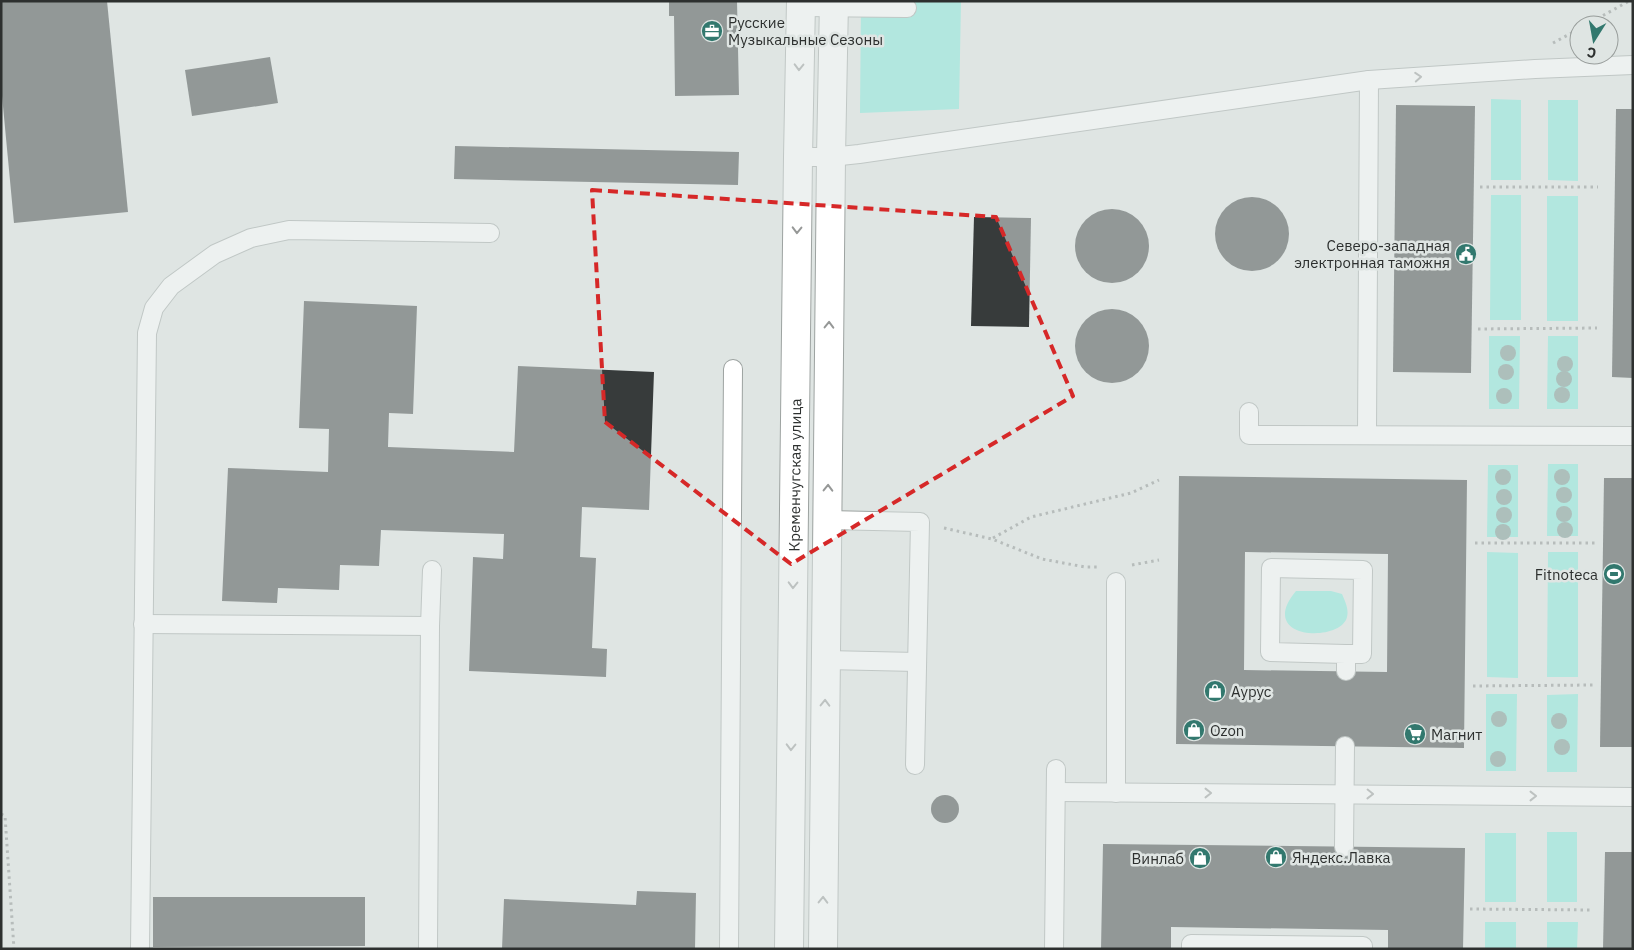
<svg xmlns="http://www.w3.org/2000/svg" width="1634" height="950" font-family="'IBM Plex Sans',sans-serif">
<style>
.green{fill:#7ce9d9}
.building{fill:#373b3b;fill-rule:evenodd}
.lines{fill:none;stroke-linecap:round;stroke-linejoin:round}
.service-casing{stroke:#9da3a1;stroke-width:20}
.tertiary-casing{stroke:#9da3a1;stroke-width:30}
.path{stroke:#878b8a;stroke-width:3;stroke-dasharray:2.5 4;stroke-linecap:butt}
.service{stroke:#fff;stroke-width:18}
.tertiary{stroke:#fff;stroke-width:28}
.tree{fill:#72908b}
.oneway{stroke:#969897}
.marked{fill:none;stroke:#d62828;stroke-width:4;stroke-dasharray:10 6;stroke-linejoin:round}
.labels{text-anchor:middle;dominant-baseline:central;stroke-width:5;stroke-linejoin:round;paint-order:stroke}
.poi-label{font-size:15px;fill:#2d302f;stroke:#dfe5e3;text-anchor:start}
.street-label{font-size:15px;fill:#2d302f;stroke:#dfe5e3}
</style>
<rect width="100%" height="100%" fill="#dfe5e3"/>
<!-- green -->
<g class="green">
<path d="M 861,1 L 961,1 L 959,109 L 860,113 Z"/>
<path d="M 1491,99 L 1521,100 L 1521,180 L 1491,180 Z"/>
<path d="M 1548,100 L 1578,100 L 1578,181 L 1548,180 Z"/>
<path d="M 1491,195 L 1521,195 L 1521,320 L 1490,320 Z"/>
<rect x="1547" y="196" width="31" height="125"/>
<path d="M 1489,336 L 1520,336 L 1519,409 L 1489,409 Z"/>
<path d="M 1548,336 L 1578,336 L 1578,409 L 1547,409 Z"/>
<path d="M 1548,464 L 1578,464 L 1578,536 L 1547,536 Z"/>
<path d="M 1488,465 L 1518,465 L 1518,537 L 1487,537 Z"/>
<path d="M 1487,552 L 1518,553 L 1518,678 L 1487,677 Z"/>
<path d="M 1548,552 L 1578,552 L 1578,677 L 1547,677 Z"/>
<path d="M 1296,591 L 1331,591 L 1342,594 C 1345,601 1349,609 1347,617 C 1341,643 1255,640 1296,591 Z"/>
<path d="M 1486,694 L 1517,694 L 1516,771 L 1486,771 Z"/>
<path d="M 1578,694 L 1577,772 L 1547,772 L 1547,695 Z"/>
<rect x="1547" y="832" width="30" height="70"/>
<rect x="1485" y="833" width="31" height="69"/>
<rect x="1485" y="922" width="31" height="27"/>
<path d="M 1547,922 L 1578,922 L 1577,949 L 1547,949 Z"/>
</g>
<!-- building -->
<g class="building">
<path d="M 1,1 L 107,1 L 128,212 L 14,223 L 1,85 Z"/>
<path d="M 669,1 L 737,1 L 739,95 L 675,96 L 674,16 L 669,16 Z"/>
<path d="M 270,57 L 278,103 L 192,116 L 185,70 Z"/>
<path d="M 1396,105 L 1475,106 L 1471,373 L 1393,372 Z"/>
<path d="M 1616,109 L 1633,109 L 1633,378 L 1612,377 Z"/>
<path d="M 455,146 L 739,152 L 738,185 L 454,179 Z"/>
<circle cx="1252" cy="234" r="37"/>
<circle cx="1112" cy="246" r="37"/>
<path d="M 974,217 L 1031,218 L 1029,327 L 971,326 Z"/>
<path d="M 304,301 L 417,306 L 413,414 L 389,413 L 388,447 L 514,452 L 518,366 L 654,372 L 649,510 L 582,507 L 580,557 L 596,558 L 592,648 L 607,649 L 606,677 L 469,671 L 473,557 L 503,559 L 504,534 L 381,530 L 379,566 L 340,565 L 339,590 L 278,588 L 277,603 L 222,601 L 228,468 L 328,472 L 329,429 L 299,428 Z"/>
<circle cx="1112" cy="346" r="37"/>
<path d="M 1179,476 L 1467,480 L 1464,748 L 1176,744 ZM 1245,552 L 1388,554 L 1387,672 L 1244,670 Z"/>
<path d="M 1604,478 L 1633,478 L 1633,747 L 1600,747 Z"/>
<circle cx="945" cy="809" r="14"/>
<path d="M 1103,844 L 1465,848 L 1463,949 L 1388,949 L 1388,930 L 1171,927 L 1171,949 L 1101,949 Z"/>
<path d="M 1605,852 L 1633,852 L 1633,949 L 1603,949 Z"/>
<path d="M 637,891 L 696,893 L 695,949 L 502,949 L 504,899 L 636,905 Z"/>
<path d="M 153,897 L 365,897 L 365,946 L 153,947 Z"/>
</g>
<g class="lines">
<!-- service casing -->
<g class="service-casing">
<g id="service">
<path d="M 801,7 L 907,8"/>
<path d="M 798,157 L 831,157 L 859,154 L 1369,80 L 1535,69 L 1633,65"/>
<path d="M 1249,412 L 1249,435 L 1633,436"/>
<path d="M 1367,434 L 1369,80"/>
<path d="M 827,520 L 920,522 L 915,765"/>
<path d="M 1116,582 L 1116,793"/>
<path d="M 143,624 L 430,626"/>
<path d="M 826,660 L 917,662"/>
<path d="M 1346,671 L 1346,654 L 1362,654 L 1363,570 L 1271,568 L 1270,652 L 1346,654"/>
<path d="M 1056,792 L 1633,797"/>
<path d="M 1344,847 L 1345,746"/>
<path d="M 140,949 L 147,333 L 154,308 L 171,286 L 215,254 L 251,238 L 289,230 L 490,233"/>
<path d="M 428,949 L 430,626 L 432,570"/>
<path d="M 729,949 L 733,369"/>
<path d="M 1054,949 L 1056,769"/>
<path d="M 1191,949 L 1191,944 L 1363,946 L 1363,949"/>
</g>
</g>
<!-- tertiary casing -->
<g class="tertiary-casing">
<g id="tertiary">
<path id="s1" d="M 789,949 L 798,157 L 801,1"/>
<path d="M 823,949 L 831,157 L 834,1"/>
</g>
</g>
<!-- path -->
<g class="path">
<path d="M 1586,25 L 1629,1"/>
<path d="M 1553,43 L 1579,29"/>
<path d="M 1480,187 L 1598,187"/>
<path d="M 1478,329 L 1597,328"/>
<path d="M 944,528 L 992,539 L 1042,559 L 1085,567 L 1099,567"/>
<path d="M 993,538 L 1031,517 L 1131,493 L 1159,480"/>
<path d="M 1475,543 L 1595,543"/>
<path d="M 1132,565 L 1159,560"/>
<path d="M 1473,686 L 1594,685"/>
<path d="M 1,814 L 5,816 L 14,949"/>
<path d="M 1470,909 L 1593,910"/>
</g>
<!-- service -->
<use href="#service" class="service"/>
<!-- tertiary -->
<use href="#tertiary" class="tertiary"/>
</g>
<!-- trees -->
<g class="tree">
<circle cx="1508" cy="353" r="8"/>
<circle cx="1565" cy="364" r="8"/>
<circle cx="1506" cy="372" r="8"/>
<circle cx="1564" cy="379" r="8"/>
<circle cx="1562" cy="395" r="8"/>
<circle cx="1504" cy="396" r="8"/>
<circle cx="1503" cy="477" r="8"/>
<circle cx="1562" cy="477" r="8"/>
<circle cx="1564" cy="495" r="8"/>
<circle cx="1504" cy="497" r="8"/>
<circle cx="1564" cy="514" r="8"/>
<circle cx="1504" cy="515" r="8"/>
<circle cx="1565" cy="530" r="8"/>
<circle cx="1503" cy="532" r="8"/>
<circle cx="1499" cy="719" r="8"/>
<circle cx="1559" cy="721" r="8"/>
<circle cx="1562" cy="747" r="8"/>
<circle cx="1498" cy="759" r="8"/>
</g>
<!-- one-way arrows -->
<defs><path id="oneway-chevron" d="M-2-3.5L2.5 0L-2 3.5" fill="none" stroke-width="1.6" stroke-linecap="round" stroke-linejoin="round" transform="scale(1.25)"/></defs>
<g class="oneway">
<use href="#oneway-chevron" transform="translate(799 67) rotate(91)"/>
<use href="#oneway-chevron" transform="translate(1418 77) rotate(-4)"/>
<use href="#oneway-chevron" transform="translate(797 230) rotate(91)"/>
<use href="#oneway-chevron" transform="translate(829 325) rotate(-89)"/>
<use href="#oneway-chevron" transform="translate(828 488) rotate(-89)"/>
<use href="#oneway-chevron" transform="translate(793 585) rotate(91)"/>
<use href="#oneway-chevron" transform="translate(825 703) rotate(-89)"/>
<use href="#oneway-chevron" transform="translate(791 747) rotate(91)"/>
<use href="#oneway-chevron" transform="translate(1208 793)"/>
<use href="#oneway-chevron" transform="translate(1370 794) rotate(1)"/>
<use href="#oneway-chevron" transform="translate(1533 796)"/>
<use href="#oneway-chevron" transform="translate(823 900) rotate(-89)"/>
</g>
<!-- marked area -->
<path d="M0 0H1634V950H0ZM 592,190 L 996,217 L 1073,396 L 791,564 L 605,422 Z" fill="#dfe5e3" fill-opacity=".55" fill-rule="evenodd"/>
<path class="marked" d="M 592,190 L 996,217 L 1073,396 L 791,564 L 605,422 Z"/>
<!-- icons -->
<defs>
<g id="office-disc" transform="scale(1.125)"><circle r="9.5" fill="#32786e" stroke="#dfe5e3"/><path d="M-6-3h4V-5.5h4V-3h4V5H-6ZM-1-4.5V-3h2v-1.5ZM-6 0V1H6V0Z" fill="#fff"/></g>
<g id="civic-disc" transform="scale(1.125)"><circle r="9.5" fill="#32786e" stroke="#dfe5e3"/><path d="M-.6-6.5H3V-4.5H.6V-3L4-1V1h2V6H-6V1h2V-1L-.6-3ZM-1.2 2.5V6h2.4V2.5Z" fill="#fff"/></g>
<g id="stadium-disc" transform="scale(1.125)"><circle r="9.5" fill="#32786e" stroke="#dfe5e3"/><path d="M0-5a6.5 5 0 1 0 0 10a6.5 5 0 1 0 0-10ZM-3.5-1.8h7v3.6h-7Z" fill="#fff"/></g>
<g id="shop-disc" transform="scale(1.125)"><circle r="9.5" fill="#32786e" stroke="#dfe5e3"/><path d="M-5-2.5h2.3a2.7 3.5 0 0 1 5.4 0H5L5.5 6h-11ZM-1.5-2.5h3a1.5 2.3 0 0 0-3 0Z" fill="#fff"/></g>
<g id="supermarket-disc" transform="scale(1.125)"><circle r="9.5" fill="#32786e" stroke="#dfe5e3"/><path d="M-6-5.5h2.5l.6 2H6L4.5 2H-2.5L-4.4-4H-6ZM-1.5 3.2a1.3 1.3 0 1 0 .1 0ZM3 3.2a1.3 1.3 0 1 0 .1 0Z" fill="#fff"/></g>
</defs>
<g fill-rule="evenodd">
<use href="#office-disc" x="712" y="31"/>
<use href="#civic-disc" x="1466" y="254"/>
<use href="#stadium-disc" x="1614" y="574"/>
<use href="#shop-disc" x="1215" y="691"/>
<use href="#shop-disc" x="1194" y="730"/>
<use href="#supermarket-disc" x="1415" y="734"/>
<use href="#shop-disc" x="1276" y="857"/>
<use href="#shop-disc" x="1200" y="858"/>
</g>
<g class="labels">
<!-- poi labels -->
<g class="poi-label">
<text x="728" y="22">Русские<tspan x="728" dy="17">Музыкальные Сезоны</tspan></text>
<text x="1450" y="245" text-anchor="end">Северо-западная<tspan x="1450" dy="17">электронная таможня</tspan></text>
<text x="1598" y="574" text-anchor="end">Fitnoteca</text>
<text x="1231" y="691">Аурус</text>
<text x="1210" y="730">Ozon</text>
<text x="1431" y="734">Магнит</text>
<text x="1292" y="857">Яндекс.Лавка</text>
<text x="1184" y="858" text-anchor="end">Винлаб</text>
</g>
<!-- street labels -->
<g class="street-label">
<text stroke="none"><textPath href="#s1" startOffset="474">Кременчугская улица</textPath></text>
</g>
</g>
<!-- border -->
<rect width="1634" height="950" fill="none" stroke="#2d302f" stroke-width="5"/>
<!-- north arrow -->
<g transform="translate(1594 40) rotate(191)"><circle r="24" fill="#dfe5e3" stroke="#989d9b"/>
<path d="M0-4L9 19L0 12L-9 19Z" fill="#32786e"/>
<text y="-8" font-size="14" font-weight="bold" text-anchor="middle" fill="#2d302f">С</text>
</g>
</svg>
